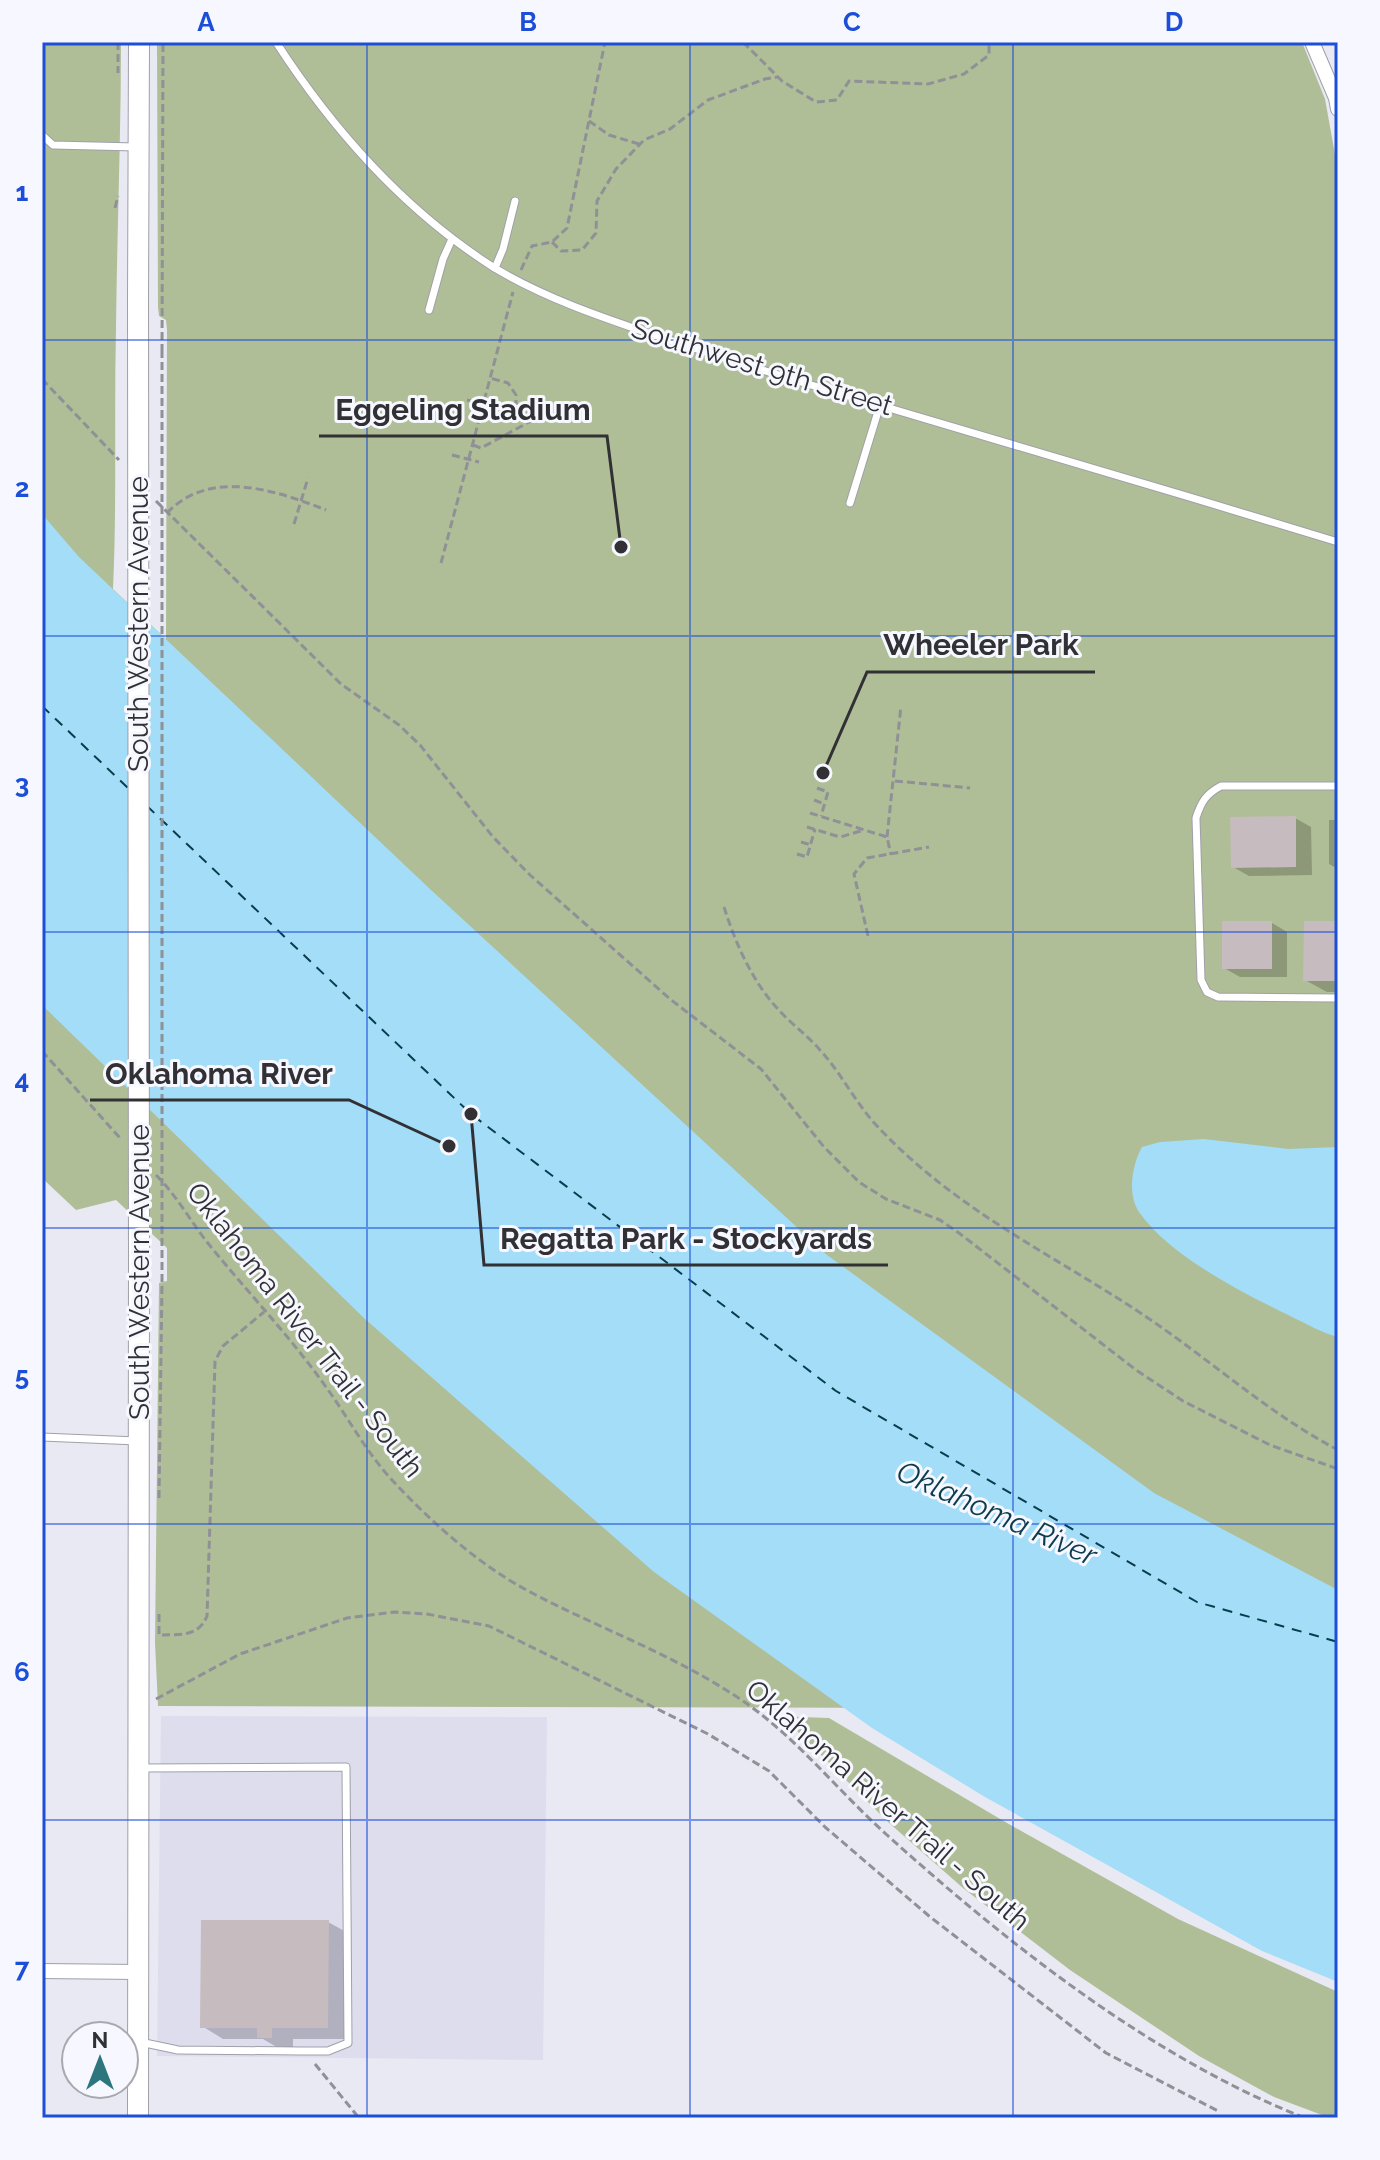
<svg xmlns="http://www.w3.org/2000/svg" width="1380" height="2160" font-family="Raleway,sans-serif">
<style>
.built{fill:#dde}
.green{fill:#afbe96}
.water{fill:#a3ddf7}
.shadow{fill:#0003}
.lines{fill:none;stroke-linecap:round;stroke-linejoin:round}
.ferry{stroke:#0a3c4e;stroke-width:2;stroke-dasharray:10 8;stroke-linecap:butt}
.building{fill:#c6bbbe}
.service-casing{stroke:#a0a0a9;stroke-width:9}
.minor-casing{stroke:#a0a0a9;stroke-width:16}
.secondary-casing{stroke:#a0a0a9;stroke-width:22}
.path{stroke:#909097;stroke-width:3;stroke-dasharray:8 4;stroke-linecap:butt}
.service{stroke:#fff;stroke-width:7}
.minor{stroke:#fff;stroke-width:14}
.secondary{stroke:#fff;stroke-width:20}
.secondary-bridge-casing{stroke:#a0a0a9;stroke-width:22;stroke-linecap:butt}
.path-bridge{stroke:#909097;stroke-width:3;stroke-dasharray:8 4;stroke-linecap:butt}
.secondary-bridge{stroke:#fff;stroke-width:20}
.grid{fill:none;stroke:#1d4ed8;stroke-width:2;stroke-opacity:0.55}
.labels{text-anchor:middle;dominant-baseline:central;stroke-width:6;stroke-linejoin:round;paint-order:stroke}
.street-label{font-size:28px;fill:#313135;stroke:#f7f7ff}
.water-label{font-size:30px;font-style:italic;fill:#0a3c4e;stroke:#f7f7ff}
.leader{fill:none;stroke:#313135;stroke-width:3}
.callout-dot{fill:#313135;stroke:#f7f7ff;stroke-width:3}
.callout-label{font-size:30px;text-anchor:middle;font-weight:bold;fill:#313135;stroke:#f7f7ff;stroke-width:6;stroke-linejoin:round;paint-order:stroke}
.neatline{fill:none;stroke:#1d4ed8;stroke-width:3}
.grid-label{font-size:26px;text-anchor:middle;font-weight:bold;fill:#1d4ed8}
</style>
<rect width="100%" height="100%" fill="#e9e9f3"/>
<!-- built -->
<path class="built" d="M 161,1716 L 547,1717 L 543,2060 L 157,2056 Z"/>
<!-- green -->
<g class="green">
<path d="M 42,42 L 121,42 C 121,137 117,232 116,328 C 114,415 117,502 113,589 L 166,639 L 167,330 L 166,320 L 159,316 L 158,307 L 157,42 L 1302,42 L 1325,99 L 1338,171 L 1338,1709 L 158,1706 L 155,1643 L 159,1283 L 167,1281 L 167,1248 L 116,1200 L 76,1210 L 42,1178 Z"/>
<path d="M 772,1716 L 829,1718 L 1007,1823 L 1178,1919 L 1338,1992 L 1338,2118 L 1330,2118 L 1274,2097 L 1199,2056 L 1070,1970 L 963,1888 L 888,1822 L 792,1726 Z"/>
</g>
<!-- water -->
<g class="water">
<path d="M 42,514 L 79,557 L 430,889 L 827,1255 L 1154,1493 L 1338,1590 L 1338,1982 L 1262,1951 L 985,1797 L 872,1728 L 654,1572 L 365,1319 L 42,1005 Z"/>
<path d="M 1204,1139 L 1288,1149 L 1338,1147 L 1338,1337 C 1322,1333 1307,1324 1292,1317 C 1245,1294 1169,1256 1139,1212 C 1127,1194 1132,1165 1142,1147 L 1160,1142 Z"/>
</g>
<!-- shadow -->
<g class="shadow">
<path d="M 1295,818 L 1311,827 L 1312,875 L 1249,876 L 1233,867 Z"/>
<path d="M 1329,820 L 1338,820 L 1338,869 L 1329,864 Z"/>
<path d="M 1272,923 L 1287,932 L 1287,977 L 1240,977 L 1224,968 Z"/>
<path d="M 1338,923 L 1338,992 L 1327,992 L 1305,980 Z"/>
<path d="M 328,1922 L 350,1934 L 349,2039 L 293,2039 L 293,2049 L 280,2049 L 263,2039 L 223,2039 L 202,2026 Z"/>
</g>
<g class="lines">
<!-- ferry -->
<g class="ferry">
<path d="M 42,706 L 128,788"/>
<path d="M 147,806 L 471,1114 L 836,1391 L 1197,1602 L 1338,1642"/>
</g>
</g>
<!-- building -->
<g class="building">
<path d="M 1296,816 L 1296,867 L 1231,868 L 1230,817 Z"/>
<rect x="1222" y="921" width="50" height="48"/>
<path d="M 1304,921 L 1338,921 L 1338,981 L 1303,981 Z"/>
<path d="M 201,1920 L 329,1920 L 328,2028 L 272,2028 L 272,2038 L 257,2038 L 257,2028 L 200,2028 Z"/>
</g>
<g class="lines">
<!-- service casing -->
<g class="service-casing">
<g id="service">
<path d="M 276,42 C 333,130 404,210 493,267 C 544,298 604,318 660,337 C 721,357 783,377 845,395 C 1010,443 1174,492 1338,542"/>
<path d="M 42,135 L 53,145 L 136,147"/>
<path d="M 495,268 L 503,249 L 515,201"/>
<path d="M 429,310 L 443,259 L 452,239"/>
<path d="M 850,503 L 880,405"/>
<path d="M 1338,786 L 1221,786 C 1206,794 1201,802 1196,818 L 1201,980 L 1207,992 L 1218,997 L 1338,998"/>
<path d="M 42,1437 L 137,1441"/>
<path d="M 140,1768 L 346,1767 L 348,2043 L 328,2051 L 301,2051 L 178,2050 L 140,2042"/>
</g>
</g>
<!-- minor casing -->
<g class="minor-casing">
<g id="minor">
<path d="M 1312,42 L 1336,98 L 1338,109"/>
<path d="M 42,1971 L 138,1972"/>
</g>
</g>
<!-- secondary casing -->
<g class="secondary-casing">
<g id="secondary">
<path d="M 138,301 L 139,42"/>
<path d="M 138,2118 L 139,1262"/>
</g>
</g>
<!-- path -->
<g class="path">
<path d="M 118,42 L 118,73"/>
<path d="M 743,42 L 782,81 L 816,102 L 837,100 L 849,81 L 928,84 L 964,74 L 989,55 L 989,42"/>
<path d="M 589,121 L 609,135 L 639,144"/>
<path d="M 115,208 L 118,196"/>
<path d="M 552,242 L 561,251 L 582,250 L 596,233 L 597,201 L 616,169 L 644,140 L 670,129 L 708,100 L 765,79 L 778,77"/>
<path d="M 521,270 L 532,246 L 552,242 L 567,228 L 605,42"/>
<path d="M 162,352 L 163,42"/>
<path d="M 42,379 L 119,460"/>
<path d="M 467,400 L 501,408 L 516,404"/>
<path d="M 473,445 L 481,448 L 531,421 L 516,404 L 516,395 L 508,383 L 490,378"/>
<path d="M 452,455 L 479,462"/>
<path d="M 156,501 L 341,684 L 399,725 L 420,745 L 493,837 L 530,875 L 670,999 L 761,1069 L 824,1147 L 859,1182 L 886,1199 L 940,1220 L 959,1233 L 1136,1370 L 1183,1401 L 1270,1445 L 1338,1469"/>
<path d="M 167,513 C 210,468 275,490 326,510"/>
<path d="M 294,524 L 308,478"/>
<path d="M 441,563 L 513,292"/>
<path d="M 895,781 L 970,788"/>
<path d="M 817,788 L 828,792 L 821,816"/>
<path d="M 814,800 L 824,804"/>
<path d="M 810,813 L 887,837 L 891,855"/>
<path d="M 807,827 L 840,837 L 864,830"/>
<path d="M 887,837 L 901,706"/>
<path d="M 801,842 L 811,845"/>
<path d="M 797,854 L 807,857 L 815,829"/>
<path d="M 724,907 C 735,942 752,981 777,1008 C 790,1023 807,1035 820,1050 C 842,1074 856,1104 878,1127 C 955,1209 1048,1252 1139,1312 C 1206,1356 1266,1412 1338,1450"/>
<path d="M 868,936 L 854,874 L 867,858 L 929,847"/>
<path d="M 42,1051 L 120,1138"/>
<path d="M 156,1175 C 178,1197 192,1224 211,1247 C 251,1296 295,1342 331,1394 C 351,1423 368,1454 392,1480 C 432,1523 481,1567 534,1594 C 603,1630 677,1656 743,1701 C 797,1738 838,1791 887,1835 C 1008,1944 1152,2058 1305,2118"/>
<path d="M 159,1498 L 162,1282"/>
<path d="M 159,1614 L 159,1635 C 179,1634 198,1638 207,1616 L 215,1361 L 223,1346 L 264,1312"/>
<path d="M 156,1699 L 240,1654 L 347,1618 L 394,1612 L 427,1614 L 489,1626 L 708,1734 L 769,1771 L 825,1827 L 929,1916 L 1106,2053 L 1218,2111"/>
<path d="M 315,2064 L 359,2118"/>
</g>
<!-- service -->
<use href="#service" class="service"/>
<!-- minor -->
<use href="#minor" class="minor"/>
<!-- secondary -->
<use href="#secondary" class="secondary"/>
<!-- secondary-bridge casing -->
<g class="secondary-bridge-casing">
<path id="secondary-bridge" d="M 138,301 L 139,1262"/>
</g>
<!-- path-bridge -->
<path class="path-bridge" d="M 162,1282 L 162,352"/>
<!-- secondary-bridge -->
<use href="#secondary-bridge" class="secondary-bridge"/>
</g>
<!-- grid -->
<path class="grid" d="M 367,42 L 367,2118M 690,42 L 690,2118M 1013,42 L 1013,2118M 42,340 L 1338,340M 42,636 L 1338,636M 42,932 L 1338,932M 42,1228 L 1338,1228M 42,1524 L 1338,1524M 42,1820 L 1338,1820"/>
<g class="labels">
<!-- street labels -->
<g class="street-label">
<text transform="translate(762 367) rotate(17)">Southwest 9th Street</text>
<text transform="translate(138 624) rotate(-90)">South Western Avenue</text>
<text transform="translate(139 1272) rotate(-90)">South Western Avenue</text>
<text transform="translate(305 1330) rotate(52)">Oklahoma River Trail - South</text>
<text transform="translate(888 1805) rotate(41)">Oklahoma River Trail - South</text>
</g>
<!-- water labels -->
<g class="water-label">
<text transform="translate(997 1513) rotate(24)">Oklahoma River</text>
</g>
</g>
<!-- callouts -->
<path class="leader" d="M621 547L607 436H319M823 773L867 672H1095M449 1146L349 1100H90M471 1114L484 1265H888"/>
<g class="callout-dot">
<circle cx="621" cy="547" r="8"/>
<circle cx="823" cy="773" r="8"/>
<circle cx="449" cy="1146" r="8"/>
<circle cx="471" cy="1114" r="8"/>
</g>
<g class="callout-label">
<text x="463" y="420">Eggeling Stadium</text>
<text x="981" y="655">Wheeler Park</text>
<text x="219" y="1084">Oklahoma River</text>
<text x="686" y="1249">Regatta Park - Stockyards</text>
</g>
<!-- border -->
<rect width="1380" height="2160" fill="none" stroke="#f7f7ff" stroke-width="88"/>
<!-- north arrow -->
<g transform="translate(100 2060)"><circle r="38" fill="#f7f7ff" stroke="#a8a8ae" stroke-width="2"/>
<path d="M0-6L14 30L0 20L-14 30Z" fill="#2e767e"/>
<text y="-12" font-size="22" font-weight="bold" text-anchor="middle" fill="#313135">N</text>
</g>
<rect x="44" y="44" width="1292" height="2072" class="neatline"/>
<g class="grid-label">
<text x="206" y="31">A</text>
<text x="528" y="31">B</text>
<text x="852" y="31">C</text>
<text x="1174" y="31">D</text>
<text x="22" y="201">1</text>
<text x="22" y="497">2</text>
<text x="22" y="793">3</text>
<text x="22" y="1089">4</text>
<text x="22" y="1385">5</text>
<text x="22" y="1681">6</text>
<text x="22" y="1977">7</text>
</g>
</svg>
